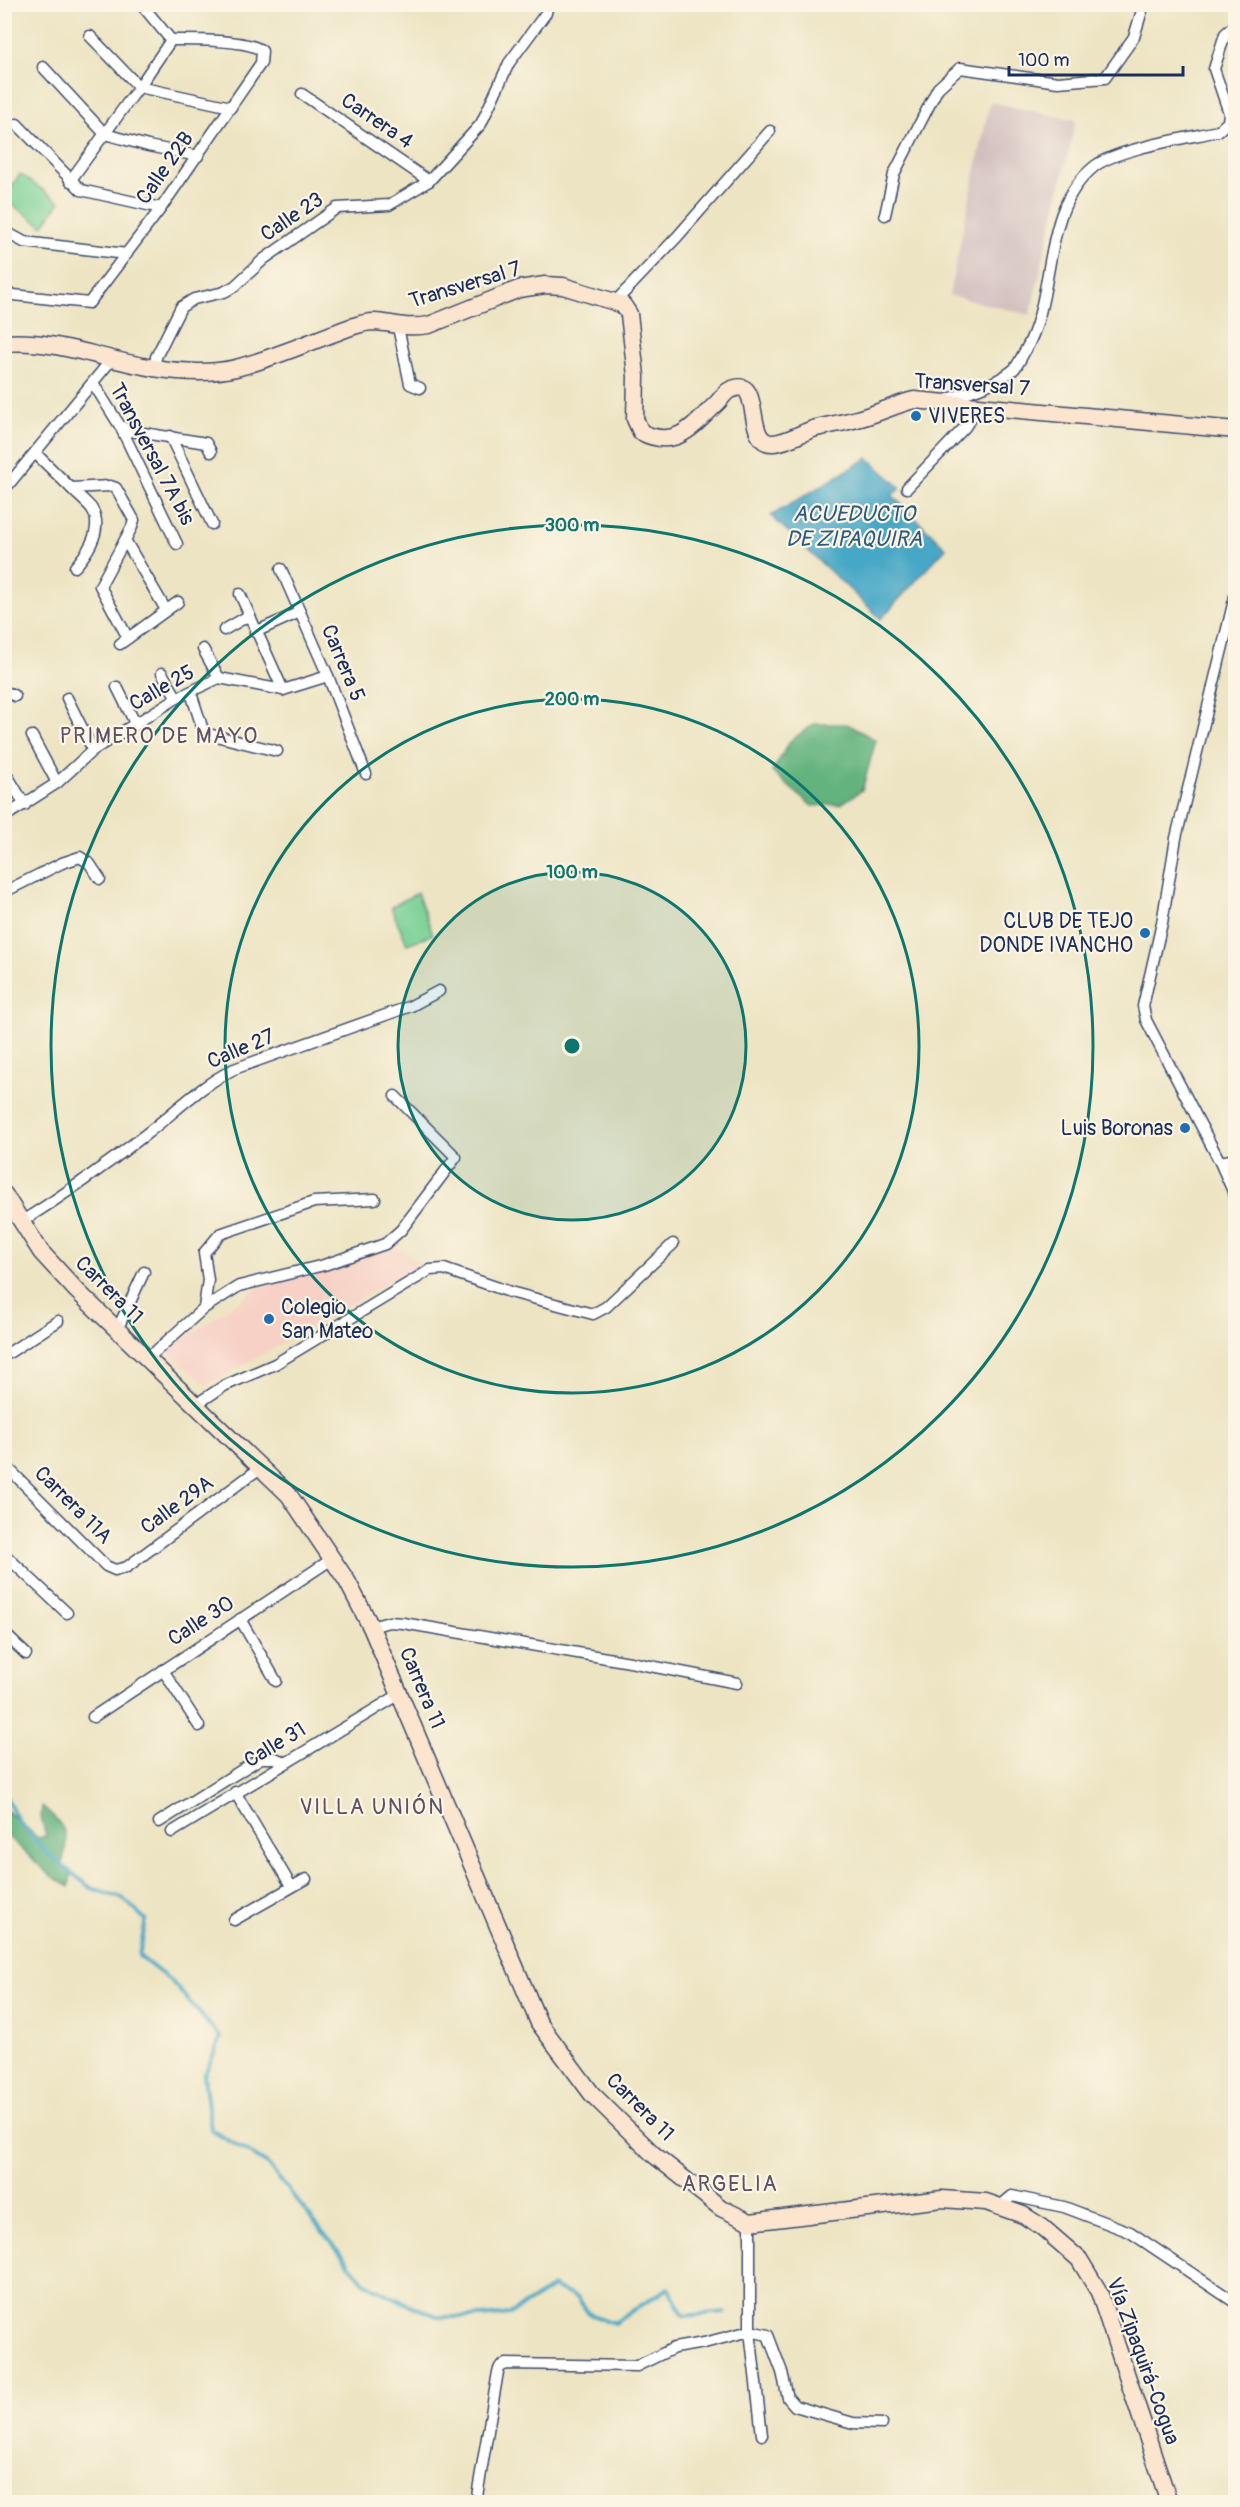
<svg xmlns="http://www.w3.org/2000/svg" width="1240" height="2507" font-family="Pangolin,sans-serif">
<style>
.built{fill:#f7d1c6}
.industrial{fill:#d2bfbf}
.green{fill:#7ad195;stroke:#4a807a;stroke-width:1.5}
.forest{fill:#63b37e;stroke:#3f716e;stroke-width:1.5}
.water{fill:#46a7c6;stroke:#306b92;stroke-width:1.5}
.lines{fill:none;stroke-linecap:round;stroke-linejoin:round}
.stream{stroke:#46a7c6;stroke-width:4}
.street-casing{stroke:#3a4a6d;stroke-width:13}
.secondary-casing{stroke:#3a4a6d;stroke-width:19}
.street{stroke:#fff;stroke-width:10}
.secondary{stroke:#fbe5cf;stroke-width:16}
.ring{fill:none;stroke:#0f766e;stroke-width:3}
.poi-dot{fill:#1f6fb2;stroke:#fcf5e5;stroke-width:2}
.labels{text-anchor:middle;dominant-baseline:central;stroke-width:4.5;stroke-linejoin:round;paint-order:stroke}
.street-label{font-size:21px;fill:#1b2f5e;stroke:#fcf5e5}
.poi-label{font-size:21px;fill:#1b2f5e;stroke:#fcf5e5;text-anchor:start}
.water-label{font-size:22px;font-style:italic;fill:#2a5982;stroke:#fcf5e5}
.neighbourhood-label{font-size:22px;letter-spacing:1.5px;fill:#5c5265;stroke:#fcf5e5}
.centre{fill:#0f766e;stroke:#fcf5e5;stroke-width:3}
.ring-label{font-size:18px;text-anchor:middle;font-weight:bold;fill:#0f766e;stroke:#fcf5e5;stroke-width:4.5;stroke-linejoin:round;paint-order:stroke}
</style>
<rect width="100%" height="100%" fill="#fcf5e5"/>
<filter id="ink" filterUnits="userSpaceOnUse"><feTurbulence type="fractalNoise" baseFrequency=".0167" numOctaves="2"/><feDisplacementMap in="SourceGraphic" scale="12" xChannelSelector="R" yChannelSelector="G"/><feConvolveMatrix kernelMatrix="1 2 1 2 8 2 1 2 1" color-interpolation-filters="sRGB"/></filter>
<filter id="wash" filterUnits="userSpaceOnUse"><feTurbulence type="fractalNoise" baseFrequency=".008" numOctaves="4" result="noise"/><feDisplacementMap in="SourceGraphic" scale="24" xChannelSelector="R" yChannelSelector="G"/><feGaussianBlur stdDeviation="1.35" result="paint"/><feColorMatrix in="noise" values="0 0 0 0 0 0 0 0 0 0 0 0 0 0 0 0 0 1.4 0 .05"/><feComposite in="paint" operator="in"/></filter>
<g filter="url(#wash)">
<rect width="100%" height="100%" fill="#ede4c3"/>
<!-- built -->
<path class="built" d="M 394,1247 L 422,1263 L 207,1386 L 167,1351 L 259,1287 Z"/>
<!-- industrial -->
<path class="industrial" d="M 990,102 L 1076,120 L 1030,315 L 949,295 Z"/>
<!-- green -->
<g class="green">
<path d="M 20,174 L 60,202 L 43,226 L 5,200 L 5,196 Z"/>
<path d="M 417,893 L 433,934 L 407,944 L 391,907 Z"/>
</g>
<!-- forest -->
<g class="forest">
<path d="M 814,724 L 847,724 L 876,740 L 862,790 L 841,804 L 812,806 L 772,772 L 790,741 Z"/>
<path d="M 42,1806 C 65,1826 71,1834 62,1864 L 71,1875 L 69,1887 L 50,1875 L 5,1834 L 5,1809 L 38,1838 L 46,1836 L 41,1817 Z"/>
</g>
<!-- water -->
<path class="water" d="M 868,458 L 901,488 L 892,495 L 946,548 L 881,619 L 771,516 Z"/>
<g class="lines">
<!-- stream -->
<path class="stream" d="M 4,1793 L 20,1824 L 49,1855 L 91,1888 L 122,1898 L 146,1920 L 139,1956 L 172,1982 L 221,2038 L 204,2076 L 211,2130 L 266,2163 L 364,2282 L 405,2303 L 439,2317 L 482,2317 L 510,2314 L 553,2287 L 578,2298 L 589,2314 L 614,2323 L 668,2288 L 684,2316 L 725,2312"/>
</g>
</g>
<g filter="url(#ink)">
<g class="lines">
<!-- street casing -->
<g class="street-casing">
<g id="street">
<path d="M 90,36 L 139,87 L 231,107"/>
<path d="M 43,67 L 105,134 L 148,146 L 198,156"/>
<path d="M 302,94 L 429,181"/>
<path d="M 17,124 L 81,190 L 161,208"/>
<path d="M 70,181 L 139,87 L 171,40"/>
<path d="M 885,215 L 894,174 L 938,88 L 960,68 L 1058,82 L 1105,78 L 1134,37 L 1144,4"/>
<path d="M 4,231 L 24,242 L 127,254"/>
<path d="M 4,294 L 89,303 L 161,208 L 261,63 L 262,51 C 248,39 191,40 171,40 L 141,4"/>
<path d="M 615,302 L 677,237 L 770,131"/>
<path d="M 398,327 L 410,384 L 420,388"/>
<path d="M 155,368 L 156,357 L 181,307 L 194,299 L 224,292 L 235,286 L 264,259 L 337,208 L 389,205 L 429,181 L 481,124 L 509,63 L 546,13 L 548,4"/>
<path d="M 93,383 L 120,426 L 177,544"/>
<path d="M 946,400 C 967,392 995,385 1013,370 C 1018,366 1021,357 1025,351 C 1058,295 1039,210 1095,166 C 1117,149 1187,138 1218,131 L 1228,122 L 1229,113 L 1214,69 L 1225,34 L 1236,24"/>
<path d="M 120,426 L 131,431 L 206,443 L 211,452"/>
<path d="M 170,436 L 212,524"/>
<path d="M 35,453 L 71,488 L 110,486 L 116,488 L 134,520 L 132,527 L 100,586 L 128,638"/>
<path d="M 71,488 C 77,495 87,502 92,509 C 104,529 88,552 75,567"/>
<path d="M 907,488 L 965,427 L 978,407"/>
<path d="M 4,490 L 112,359"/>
<path d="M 125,540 L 166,610"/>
<path d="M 281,569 L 328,676 L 366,774"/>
<path d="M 1236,592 L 1176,838 L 1162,923 L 1143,1006 L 1146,1020 L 1220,1162 L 1236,1198"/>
<path d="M 240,594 L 283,690"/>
<path d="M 224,630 L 248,616"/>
<path d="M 255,632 L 300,612"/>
<path d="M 120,644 L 178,602"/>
<path d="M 203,649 L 219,678"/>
<path d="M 162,673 L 177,698"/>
<path d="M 117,687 L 136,725"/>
<path d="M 4,691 L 15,696"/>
<path d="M 191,693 L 204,733 L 277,751"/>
<path d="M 67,698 L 93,750"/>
<path d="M 32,736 L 57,783"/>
<path d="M 4,770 L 25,805"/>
<path d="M 4,817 L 57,783 L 93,750 L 177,698 L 219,678 L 283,690 L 328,676"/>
<path d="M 4,892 L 62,863 L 80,857 L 90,864 L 100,879"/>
<path d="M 1220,1162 L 1236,1159"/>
<path d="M 21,1222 C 64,1195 105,1166 145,1135 C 175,1112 200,1086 234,1069 L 411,1006 L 439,991"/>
<path d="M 204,1308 L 239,1286 L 324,1265 L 385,1244 L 401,1230 L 456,1157 L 395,1096"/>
<path d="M 117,1330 L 144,1272"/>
<path d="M 4,1356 L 58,1321"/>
<path d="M 147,1359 L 204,1308 L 208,1280 L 204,1253 L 220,1234 L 314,1202 L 375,1199"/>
<path d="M 195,1405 L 224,1386 L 275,1364 L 430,1270 L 444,1269 L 510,1292 L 593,1314 L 606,1307 L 673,1244"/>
<path d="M 4,1464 L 106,1566 L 115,1570 L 127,1567 L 260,1468"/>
<path d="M 4,1554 L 67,1613"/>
<path d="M 240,1619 L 276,1681"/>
<path d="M 371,1627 L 389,1622 L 403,1623 L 630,1662 L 737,1683"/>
<path d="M 4,1633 L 26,1654"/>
<path d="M 163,1670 L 199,1726"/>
<path d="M 93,1717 L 332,1559"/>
<path d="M 235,1792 L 291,1886"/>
<path d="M 159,1822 L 261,1758 L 275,1758 L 284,1762"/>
<path d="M 172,1832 L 400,1694"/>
<path d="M 234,1920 L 306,1879"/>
<path d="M 1000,2206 L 1012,2196 L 1064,2207 L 1130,2232 L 1236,2303"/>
<path d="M 750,2222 L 750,2331 L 762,2435"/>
<path d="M 476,2502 L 498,2372 L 500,2367 L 506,2364 L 637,2366 L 674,2348 L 704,2343 L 750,2331 L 768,2335 L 782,2372 L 788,2398 L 795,2406 L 853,2423 L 882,2424"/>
</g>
</g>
<!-- secondary casing -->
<g class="secondary-casing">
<g id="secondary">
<path d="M 4,343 C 58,339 102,360 154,368 C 179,372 211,374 236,368 C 275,358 316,339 354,326 C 360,324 367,322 374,322 C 395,323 406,329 429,325 L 519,289 L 545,285 L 563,286 L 615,302 L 623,305 L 629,314 L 636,376 L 635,419 L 641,432 C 676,450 693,426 717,403 C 721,399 725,392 730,390 C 765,373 742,446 774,443 C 787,442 801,433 813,429 C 827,425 843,423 857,419 C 877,414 894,405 914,400 L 1236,430"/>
<path d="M 4,1194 L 41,1252 L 77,1291 L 289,1495 L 347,1581 L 371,1627 L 539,2023 L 592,2094 L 653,2154 L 721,2208 L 750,2222 L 942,2199 L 986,2202 L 1023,2215 L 1042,2227 L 1079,2259 L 1099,2292 L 1169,2502"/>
</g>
</g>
<!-- street -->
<use href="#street" class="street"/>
<!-- secondary -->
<use href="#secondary" class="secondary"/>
</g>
</g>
<!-- distance rings -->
<circle cx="572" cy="1046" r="174" fill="#0f766e" fill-opacity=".12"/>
<g class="ring">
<circle cx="572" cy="1046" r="174"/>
<circle cx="572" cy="1046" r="347"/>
<circle cx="572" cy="1046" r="521"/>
</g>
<!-- markers -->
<g class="poi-dot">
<circle cx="916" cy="416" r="6"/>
<circle cx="1145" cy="933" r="6"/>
<circle cx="1185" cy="1128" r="6"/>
<circle cx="269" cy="1319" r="6"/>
</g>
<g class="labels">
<!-- street labels -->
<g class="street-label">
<text transform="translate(377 121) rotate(34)">Carrera 4</text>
<text transform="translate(165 168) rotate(-55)">Calle 22B</text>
<text transform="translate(292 217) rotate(-34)">Calle 23</text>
<text transform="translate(465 285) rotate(-17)">Transversal 7</text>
<text transform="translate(972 385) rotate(4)">Transversal 7</text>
<text transform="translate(152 454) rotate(62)">Transversal 7A bis</text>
<text transform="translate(343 663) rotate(67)">Carrera 5</text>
<text transform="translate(162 688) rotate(-30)">Calle 25</text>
<text transform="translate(241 1049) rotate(-23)">Calle 27</text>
<text transform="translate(109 1290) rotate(45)">Carrera 11</text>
<text transform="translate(73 1505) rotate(45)">Carrera 11A</text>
<text transform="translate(177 1505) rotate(-36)">Calle 29A</text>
<text transform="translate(201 1621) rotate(-33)">Calle 30</text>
<text transform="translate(422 1688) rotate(67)">Carrera 11</text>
<text transform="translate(275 1745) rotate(-31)">Calle 31</text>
<text transform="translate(640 2107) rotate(45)">Carrera 11</text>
<text transform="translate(1143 2361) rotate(70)">Vía Zipaquirá-Cogua</text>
</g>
<!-- poi labels -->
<g class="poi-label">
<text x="928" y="416">VIVERES</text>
<text x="1133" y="921" text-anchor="end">CLUB DE TEJO<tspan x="1133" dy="24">DONDE IVANCHO</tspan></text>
<text x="1173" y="1128" text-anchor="end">Luis Boronas</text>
<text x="281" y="1307">Colegio<tspan x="281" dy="24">San Mateo</tspan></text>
</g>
<!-- water labels -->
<g class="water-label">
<text x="854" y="514">ACUEDUCTO<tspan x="854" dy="25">DE ZIPAQUIRA</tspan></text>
</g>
<!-- neighbourhood labels -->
<g class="neighbourhood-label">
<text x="159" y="736">PRIMERO DE MAYO</text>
<text x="372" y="1807">VILLA UNIÓN</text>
<text x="730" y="2184">ARGELIA</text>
</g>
</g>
<circle cx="572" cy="1046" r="9" class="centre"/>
<g class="ring-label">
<text x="572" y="531">300 m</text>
<text x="572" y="705">200 m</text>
<text x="572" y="878">100 m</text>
</g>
<!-- margin -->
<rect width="1240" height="2507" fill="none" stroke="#fcf5e5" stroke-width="24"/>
<!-- scale -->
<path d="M1009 66v9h174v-9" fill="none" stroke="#1b2f5e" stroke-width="3"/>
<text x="1018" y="66" font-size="18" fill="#1b2f5e" stroke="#fcf5e5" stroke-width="4.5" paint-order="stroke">100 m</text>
</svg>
